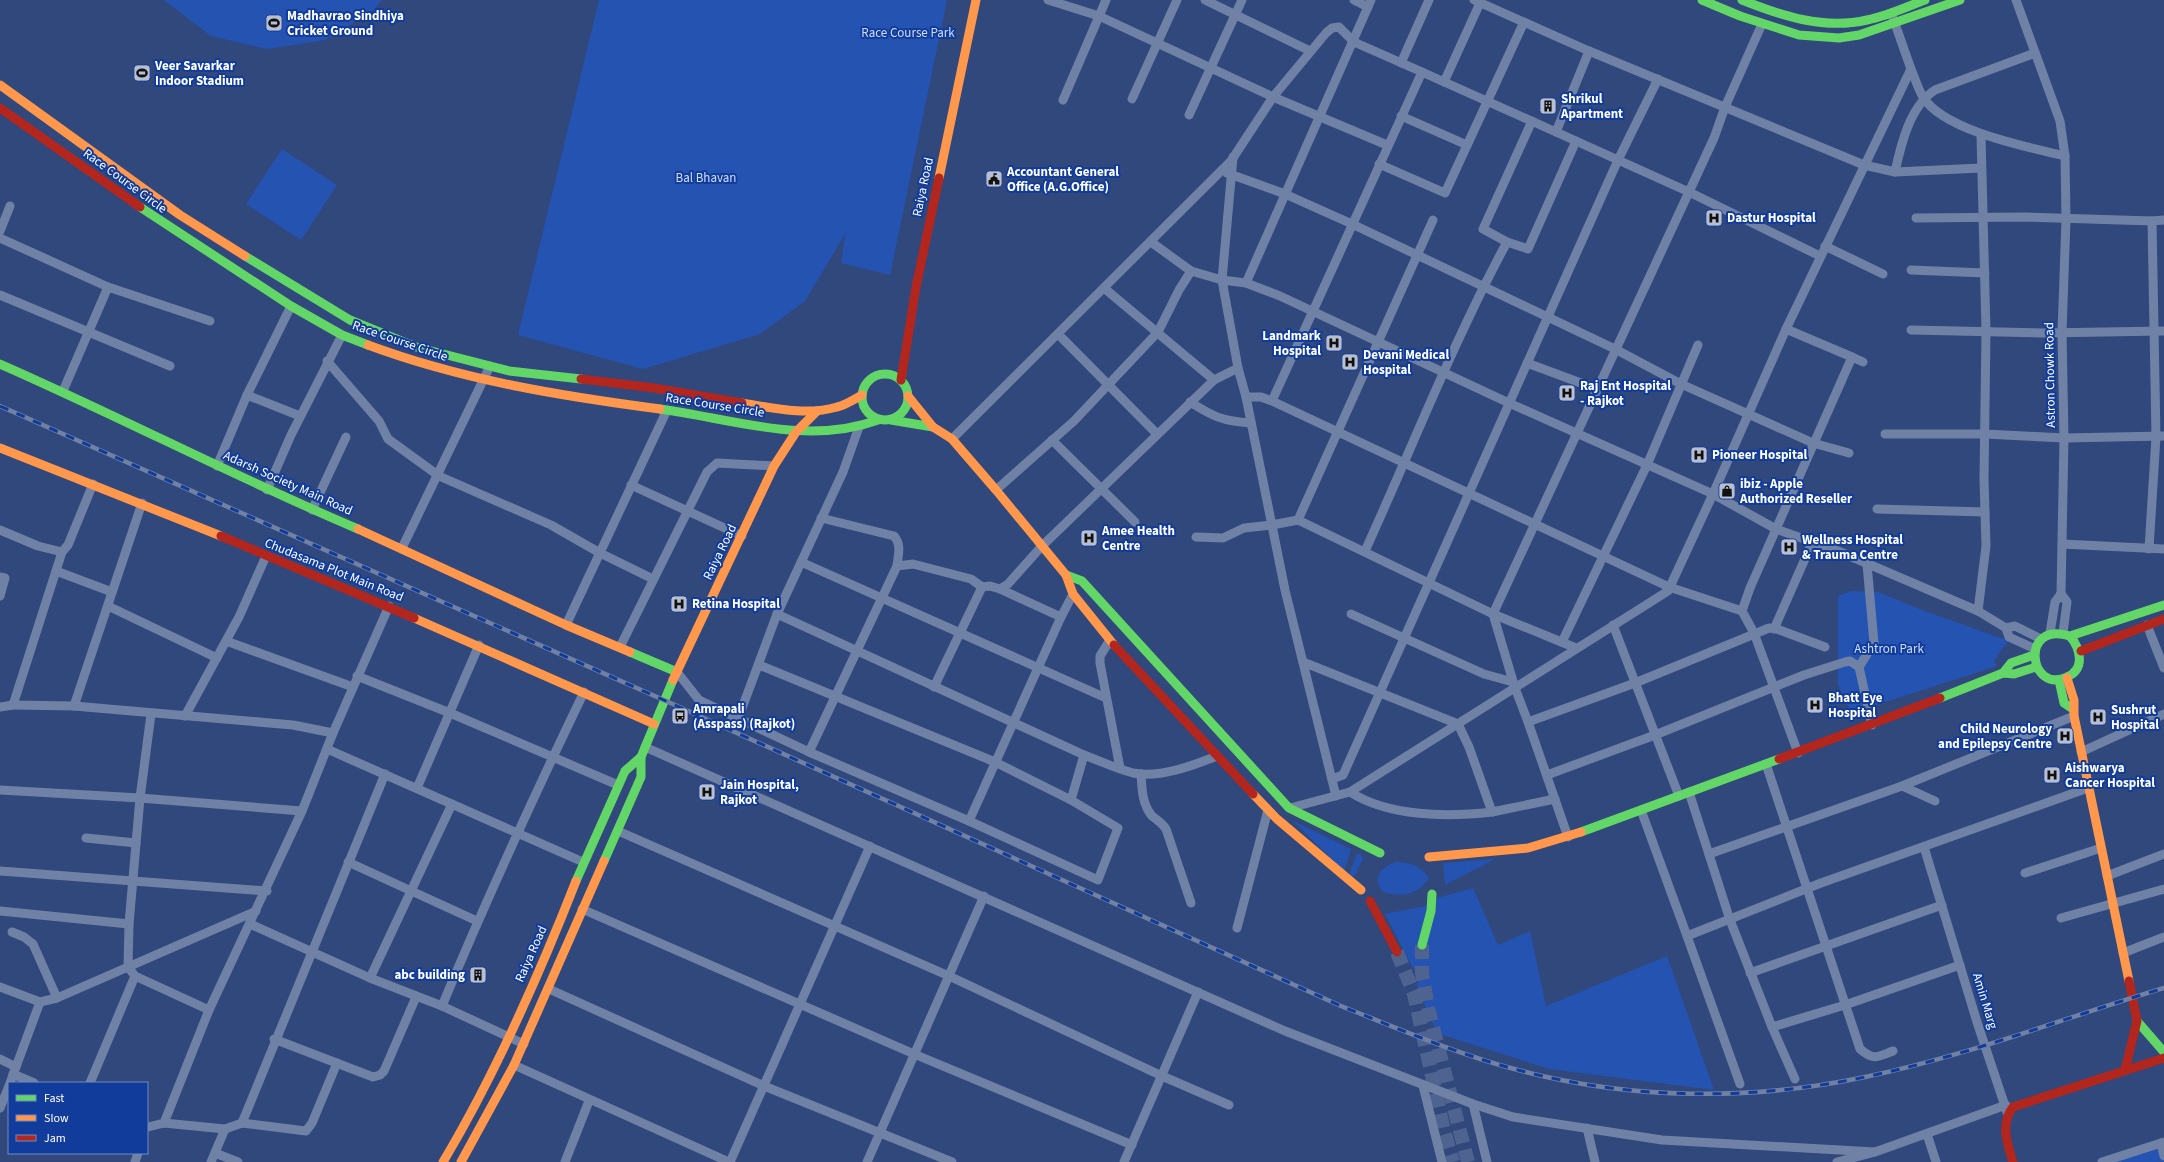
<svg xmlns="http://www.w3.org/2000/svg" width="2164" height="1162" font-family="'Source Sans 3',sans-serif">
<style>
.green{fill:#2553b2}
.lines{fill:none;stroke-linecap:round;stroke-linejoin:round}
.primary-tunnel{stroke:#4f6390;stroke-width:14;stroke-dasharray:14 7;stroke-linecap:butt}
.street{stroke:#7081a6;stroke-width:9}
.fast{stroke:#63d668;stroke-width:9}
.slow{stroke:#ff974d;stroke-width:9}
.jam{stroke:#b3261e;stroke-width:9}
.rail-casing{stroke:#7081a5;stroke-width:4.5}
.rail{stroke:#113c9c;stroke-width:3;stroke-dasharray:9;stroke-linecap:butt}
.labels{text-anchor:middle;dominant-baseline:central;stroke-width:4;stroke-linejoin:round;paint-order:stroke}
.poi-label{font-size:13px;font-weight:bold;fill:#fff;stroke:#113c9c;text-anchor:start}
.park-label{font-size:13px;fill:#cedefe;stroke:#113c9c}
.street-label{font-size:13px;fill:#fff;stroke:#113c9c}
</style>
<rect width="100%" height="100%" fill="#30487c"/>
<!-- green -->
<g class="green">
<path d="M 164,0 L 382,0 L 374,10 L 325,40 L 267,49 L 211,36 Z"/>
<path d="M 599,0 L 947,0 L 890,275 L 841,263 L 846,227 L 844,236 L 805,301 L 760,334 L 643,369 L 518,335 Z"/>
<path d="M 282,149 L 337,185 L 301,240 L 246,204 Z"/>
<path d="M 1851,591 L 1878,592 L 1922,610 L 2009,641 L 2004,646 L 1994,661 L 1997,666 L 1851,713 L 1838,685 L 1838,596 Z"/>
<path d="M 1293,821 L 1351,849 L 1344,871 Z"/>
<path d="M 1357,854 L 1361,854 L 1363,859 L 1354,877 L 1349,874 Z"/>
<path d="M 1495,859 L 1445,885 L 1443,863 Z"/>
<path d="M 1396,862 C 1412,863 1419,865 1429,878 C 1417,896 1402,897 1383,892 C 1371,878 1381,867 1396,862 Z"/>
<path d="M 1473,888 L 1498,945 L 1530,931 L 1546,1006 L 1667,956 L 1714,1090 L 1549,1069 L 1437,1033 L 1417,987 L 1418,978 L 1385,914 L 1430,905 L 1433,899 Z"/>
<path d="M 2161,1143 L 2164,1162 L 2102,1162 Z"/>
</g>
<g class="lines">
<!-- primary-tunnel -->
<g class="primary-tunnel">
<path d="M 1422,945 L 1422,974 L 1429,1012 L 1468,1162"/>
<path d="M 1397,952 L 1414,994 L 1444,1131 L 1453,1162"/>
</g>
<!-- street -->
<g class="street">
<path d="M 1048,0 L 1099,16 L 1273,97 L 1387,145"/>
<path d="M 1205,0 L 1310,51"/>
<path d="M 1354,0 L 1368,7"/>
<path d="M 1474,0 L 1589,51 L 1864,165 L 1895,172 L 1981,168"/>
<path d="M 1401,63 L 1429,0"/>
<path d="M 1911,69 C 1915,78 1918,89 1923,97 C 1944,131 2028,147 2065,156 L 2060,121 L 2016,0"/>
<path d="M 1422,72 L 1556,132 L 1589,51"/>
<path d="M 1444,82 L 1480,3"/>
<path d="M 1132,99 L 1177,0"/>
<path d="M 1063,100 L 1106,0"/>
<path d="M 1189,115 L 1242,0"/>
<path d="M 1401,116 L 1467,145"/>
<path d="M 1532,121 L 1483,229 L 1507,242 L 1528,249 L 1576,141"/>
<path d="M 1556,132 L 1689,192 L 1820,256"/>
<path d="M 1233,157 L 1222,280 L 1246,283 L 1280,296 L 1509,403 L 1713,494 L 1776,529 L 1838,551 L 1978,611 L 2006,628"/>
<path d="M 1379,164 L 1445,193 L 1524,22"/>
<path d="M 1895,172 C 1901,144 1910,106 1935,90 L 2035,53"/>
<path d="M 1227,173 L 1285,194 L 1352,224 L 1615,349 L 1681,384 L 1813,443 L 1849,453"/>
<path d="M 1916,218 L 2025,217 L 2152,221 L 2164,220"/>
<path d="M 0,231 L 10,206"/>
<path d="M 0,238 L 108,287"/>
<path d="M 1151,242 L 1191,271"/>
<path d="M 1825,246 L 1883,274"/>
<path d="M 1911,270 L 1985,273"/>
<path d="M 1246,283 L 1371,0"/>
<path d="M 1104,288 L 1214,380"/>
<path d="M 0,295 L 170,366"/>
<path d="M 1786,329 L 1852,357"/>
<path d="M 1911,330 L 2043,333 L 2164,331"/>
<path d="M 1058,334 L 1157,434"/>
<path d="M 327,361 L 379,421 L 388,439 L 439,476 L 551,525 L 600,553 L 653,579"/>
<path d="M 1527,363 L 1597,389"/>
<path d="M 1238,368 L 1246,397 L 1285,590 L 1336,796"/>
<path d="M 63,391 L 108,287 L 210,321"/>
<path d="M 247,395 L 300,416"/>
<path d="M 1246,397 L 1261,397 L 1272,401 L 1669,587 L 1742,611"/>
<path d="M 1190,402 C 1214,417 1222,421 1251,423"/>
<path d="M 1885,434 L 1985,434 L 2064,438 L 2164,436"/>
<path d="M 952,439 L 1231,161 L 1273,97 L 1326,33 L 1332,28 L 1339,27 L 1354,42 L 1422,72 L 1272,401"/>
<path d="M 1052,440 L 1135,522"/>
<path d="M 217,466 L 247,395 L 291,306"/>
<path d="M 631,485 L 742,536"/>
<path d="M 267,490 L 291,435 L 342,335"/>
<path d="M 1877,509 L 1985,512"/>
<path d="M 312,510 L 346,437"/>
<path d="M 1298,520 L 1433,220"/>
<path d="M 0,530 L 38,546 L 62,552 L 68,545 L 93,484"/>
<path d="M 1196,537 L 1223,538 L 1244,528 L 1272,525 L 1298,520 L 1493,614 L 1576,648"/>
<path d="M 2062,544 L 2164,549"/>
<path d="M 402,548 L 490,366"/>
<path d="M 2149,549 L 2156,437 L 2152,221"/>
<path d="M 1365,551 C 1412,448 1453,342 1507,242"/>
<path d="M 62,552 L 13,705 L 74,706 L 142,503"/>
<path d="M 801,562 L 1106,698"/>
<path d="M 897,566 L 913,564 L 971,579 L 982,587"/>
<path d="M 56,571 L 112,592"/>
<path d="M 0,577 L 5,578 L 0,596"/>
<path d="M 1000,589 L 1061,617"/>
<path d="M 2061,594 L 2064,438 L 2062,332 L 2066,220 L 2065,156"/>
<path d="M 108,606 L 217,658"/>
<path d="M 1978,611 L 1986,546 L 1984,479 L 1986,331 L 1981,135"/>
<path d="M 777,614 L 1084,755 C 1100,761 1117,769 1133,773 C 1160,778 1192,766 1217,756"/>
<path d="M 1351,614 L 1484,674 L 1513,682"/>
<path d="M 566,625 L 667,410"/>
<path d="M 1613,625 L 1679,796"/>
<path d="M 2147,625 L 2164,668"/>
<path d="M 1774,629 L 1812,543"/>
<path d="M 2050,633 L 2055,602 L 2061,594 L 2067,602 L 2063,633"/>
<path d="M 1110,640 L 1100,656 L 1100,663 L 1120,768"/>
<path d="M 226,641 L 353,687"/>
<path d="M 1562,642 L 1647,465 L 1698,345"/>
<path d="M 620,647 L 707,472 L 717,463 L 774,466"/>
<path d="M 2035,649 L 2009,637 L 2006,628 L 2015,626 L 2041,639"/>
<path d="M 1303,662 L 1458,724 L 1469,747 L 1492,812 C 1448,817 1389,817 1350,792"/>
<path d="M 1859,667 L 1874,643 L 1867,564"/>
<path d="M 677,672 L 699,700 L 809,752 L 969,821 L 1098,880 L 1118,828 L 1071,800 L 995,762 L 759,665"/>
<path d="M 357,676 L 450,713 L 618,785"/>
<path d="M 934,687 L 982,587 L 990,586 L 1000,589 L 1008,584 L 1041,547 L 1214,380 L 1238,368 L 1222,280 L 1191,271 L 1179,290 L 1158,332 L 1074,421 L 996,490"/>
<path d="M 74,706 L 293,725 L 333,733 L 302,811 L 209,1010 L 164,1123"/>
<path d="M 0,707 L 13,705"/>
<path d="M 151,714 L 140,798 L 129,924 L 128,967 L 135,976 L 209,1010"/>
<path d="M 185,716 L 239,617 L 266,556"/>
<path d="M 738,719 L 777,614 L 843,472 L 859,427"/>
<path d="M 1528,722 L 1635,683 L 1769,628 L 1777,629 L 1825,647"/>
<path d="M 333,733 L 389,606"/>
<path d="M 645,747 L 1285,1031 L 1473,1104 L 1513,1117 L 1662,1140 L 1875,1152"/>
<path d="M 327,749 L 583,862"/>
<path d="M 809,752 L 897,566 C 898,555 902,545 894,536 L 821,518"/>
<path d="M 2081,752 L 2164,714"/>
<path d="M 1798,753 L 1754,633 L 1742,611 L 1750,588 L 1852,357 L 1863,362"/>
<path d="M 1766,764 L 1860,1049 C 1874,1061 1878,1057 1893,1051"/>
<path d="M 1141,774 C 1142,789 1142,804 1152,816 C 1157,820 1162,823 1166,829 L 1191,903"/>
<path d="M 1547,775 L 1655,735 L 1804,675 L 1845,662 L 1850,661 L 1859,667 L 1872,725"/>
<path d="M 1332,779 L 1343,775 L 1618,160 L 1658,79"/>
<path d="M 1902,786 L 1935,801"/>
<path d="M 417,788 L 479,645"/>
<path d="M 0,790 L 140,798 L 302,811"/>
<path d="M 1689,792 L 1730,920 L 1772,1027 L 1795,1079"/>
<path d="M 1071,800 L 1084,755"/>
<path d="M 1290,808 L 1350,792 L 1668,591 L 1713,494 L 1786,329 L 1911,69 L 1893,18"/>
<path d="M 1641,810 L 1687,936 L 1821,883 L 2088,788"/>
<path d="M 1492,812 L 1555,799"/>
<path d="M 969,821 L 1061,617 L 1073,594"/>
<path d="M 618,831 L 949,976 L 1162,1076 L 1229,1105"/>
<path d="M 1568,837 L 1528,722 L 1515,688 L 1493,614 L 1714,138 L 1725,107 L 1762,24"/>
<path d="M 86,838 L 136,843"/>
<path d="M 1924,847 L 1977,1022 L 2007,1112"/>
<path d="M 1709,854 L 1902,786 L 2074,716"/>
<path d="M 348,862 L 477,921"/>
<path d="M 0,871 L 267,891"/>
<path d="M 2025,873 L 2101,848"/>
<path d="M 2107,876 L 2164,854"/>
<path d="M 582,909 L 914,1054 L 1132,1145"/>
<path d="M 0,911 L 129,924"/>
<path d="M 2061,918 L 2164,889"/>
<path d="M 250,924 L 370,978 L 442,1006 L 524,1044"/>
<path d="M 1237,928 L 1268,810"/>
<path d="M 12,932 L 24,937 L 33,944 L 57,998"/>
<path d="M 1687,936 L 1740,1084"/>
<path d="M 2123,953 L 2164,937"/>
<path d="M 1750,973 L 1942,905"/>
<path d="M 370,978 L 452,804"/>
<path d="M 0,987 L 40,1002 L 57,998 L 256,911"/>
<path d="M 549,989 L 764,1086 L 952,1162"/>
<path d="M 442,1006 C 486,900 534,796 584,692"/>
<path d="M 1772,1027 L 1845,1005 L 1960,965"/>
<path d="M 274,1039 L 373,1077 L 380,1075 L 384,1071 L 416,997"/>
<path d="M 0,1059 L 16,1067"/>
<path d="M 514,1065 L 729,1162"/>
<path d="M 13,1074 L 34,1083"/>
<path d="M 10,1083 L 40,1002"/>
<path d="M 90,1083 L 135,976"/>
<path d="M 1423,1086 L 1442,1162"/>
<path d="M 1473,1104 L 1487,1162"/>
<path d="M 0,1108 L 9,1086"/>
<path d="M 242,1123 L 385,774"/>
<path d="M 148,1127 L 164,1123 L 225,1129 L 242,1123 L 306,1131 L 312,1123 L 337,1063"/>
<path d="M 1587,1128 L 1595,1162"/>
<path d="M 1927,1134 L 1936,1162"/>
<path d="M 2161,1143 L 2164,1156"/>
<path d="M 215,1153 L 238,1162"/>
<path d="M 135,1162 L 138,1153"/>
<path d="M 211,1162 L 225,1129"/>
<path d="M 565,1162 L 589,1101"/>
<path d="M 730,1162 L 870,846"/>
<path d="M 867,1162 L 984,896"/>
<path d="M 1124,1162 L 1198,992"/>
<path d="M 1837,1162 L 1875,1152 L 2006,1105"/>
<path d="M 2102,1162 L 2164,1142"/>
</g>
<!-- fast -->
<g class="fast">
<path d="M 1702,0 L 1740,16 L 1799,35 L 1839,38 L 1859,35 L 1960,0"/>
<path d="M 1742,0 C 1782,16 1824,30 1867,20 C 1887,16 1906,7 1925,0"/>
<path d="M 140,207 L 291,306 L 342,335 L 368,345"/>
<path d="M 245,256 L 350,320 L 416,347 L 509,371 L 581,379"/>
<path d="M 0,364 C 121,417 237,478 358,529"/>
<circle cx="885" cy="397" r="23"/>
<path d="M 660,409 C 733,419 807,446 878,420"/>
<path d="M 891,420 L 933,427"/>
<path d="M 1066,575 L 1082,581 L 1289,808 L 1380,853"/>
<path d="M 2070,636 C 2080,648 2086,669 2067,677 C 2029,695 2019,620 2070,636 L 2164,605"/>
<path d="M 630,652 L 677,672"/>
<path d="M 2003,673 L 2011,663 L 2034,655"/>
<path d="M 2059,680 L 2064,703 L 2073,709"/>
<path d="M 1940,698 L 2003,673 L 2014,674 L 2036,667"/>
<path d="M 1581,832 L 1779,759"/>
<path d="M 604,861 L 641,777 L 641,757 L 673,680"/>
<path d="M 576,881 L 625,771 L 641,757"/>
<path d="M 1422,945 L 1431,911 L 1432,894"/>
<path d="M 2137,1021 L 2164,1052"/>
</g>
<!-- slow -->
<g class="slow">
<path d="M 0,85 L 180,215 L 245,256"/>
<path d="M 939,178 L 976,0"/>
<path d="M 368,345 C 462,380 561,396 660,409"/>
<path d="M 908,396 L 933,427 L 952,439 L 996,490 L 1066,575 L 1073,594 L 1114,645"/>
<path d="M 742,403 C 773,408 806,416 837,407 C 846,405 854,399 862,395"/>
<path d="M 0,448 L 221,536"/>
<path d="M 358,529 L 566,625 L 630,652"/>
<path d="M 414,618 L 654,724"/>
<path d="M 2067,678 L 2074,700 L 2074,716 L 2129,981"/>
<path d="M 673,680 L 774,466 L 796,432 L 817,411"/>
<path d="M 1253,794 L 1277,819 L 1361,890"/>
<path d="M 1429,857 L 1528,848 L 1581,832"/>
<path d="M 443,1162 C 496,1073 538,978 576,881"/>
<path d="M 461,1162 L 514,1065 L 604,861"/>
</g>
<!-- jam -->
<g class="jam">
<path d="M 0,108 L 140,207"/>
<path d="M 581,379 L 654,388 L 742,403"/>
<path d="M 901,380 L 916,287 L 939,178"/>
<path d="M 221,536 L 414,618"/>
<path d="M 1114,645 L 1253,794"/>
<path d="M 2081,651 L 2164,619"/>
<path d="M 1779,759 L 1940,698"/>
<path d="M 1370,901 L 1397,952"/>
<path d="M 2125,1070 L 2137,1021 L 2129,981"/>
<path d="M 2013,1162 C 2007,1143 2000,1124 2013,1107 L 2164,1058"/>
</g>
<!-- rail casing -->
<g class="rail-casing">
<path id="rail" d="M 0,406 L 675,705 L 1341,1006 C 1399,1029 1457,1054 1518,1070 C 1631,1100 1751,1101 1865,1077 C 1967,1056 2064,1018 2164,988"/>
</g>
<!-- rail -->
<use href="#rail" class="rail"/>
</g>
<!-- icons -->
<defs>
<g id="stadium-square" transform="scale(0.9)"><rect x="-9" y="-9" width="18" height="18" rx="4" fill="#b7bfd1" stroke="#113c9c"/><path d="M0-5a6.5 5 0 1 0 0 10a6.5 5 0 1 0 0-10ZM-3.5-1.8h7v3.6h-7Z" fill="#111"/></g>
<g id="building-square" transform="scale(0.9)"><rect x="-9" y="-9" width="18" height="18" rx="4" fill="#b7bfd1" stroke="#113c9c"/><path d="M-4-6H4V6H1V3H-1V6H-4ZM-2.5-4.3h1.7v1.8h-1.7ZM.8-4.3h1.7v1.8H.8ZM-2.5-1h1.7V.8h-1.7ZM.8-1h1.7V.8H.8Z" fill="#111"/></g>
<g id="civic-square" transform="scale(0.9)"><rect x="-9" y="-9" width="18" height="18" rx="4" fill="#b7bfd1" stroke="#113c9c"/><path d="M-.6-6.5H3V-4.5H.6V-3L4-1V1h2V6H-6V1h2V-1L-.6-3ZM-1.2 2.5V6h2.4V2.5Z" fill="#111"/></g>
<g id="hospital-square" transform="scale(0.9)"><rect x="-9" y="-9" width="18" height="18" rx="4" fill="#b7bfd1" stroke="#113c9c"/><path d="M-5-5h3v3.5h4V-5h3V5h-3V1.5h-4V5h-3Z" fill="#111"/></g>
<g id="shop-square" transform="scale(0.9)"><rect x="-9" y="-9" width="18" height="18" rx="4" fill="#b7bfd1" stroke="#113c9c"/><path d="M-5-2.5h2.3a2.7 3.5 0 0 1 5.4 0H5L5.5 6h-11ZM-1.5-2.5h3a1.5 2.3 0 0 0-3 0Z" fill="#111"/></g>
<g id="bus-square" transform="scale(0.9)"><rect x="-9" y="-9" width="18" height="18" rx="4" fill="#b7bfd1" stroke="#113c9c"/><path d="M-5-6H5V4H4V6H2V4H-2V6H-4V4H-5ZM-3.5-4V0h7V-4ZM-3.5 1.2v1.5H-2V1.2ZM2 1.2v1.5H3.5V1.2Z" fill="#111"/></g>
</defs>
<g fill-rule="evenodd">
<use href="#stadium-square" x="274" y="23"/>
<use href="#stadium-square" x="142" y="73"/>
<use href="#building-square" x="1548" y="106"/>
<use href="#civic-square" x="994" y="179"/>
<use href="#hospital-square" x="1714" y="218"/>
<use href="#hospital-square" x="1334" y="343"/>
<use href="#hospital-square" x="1350" y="362"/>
<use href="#hospital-square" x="1567" y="393"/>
<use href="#hospital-square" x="1699" y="455"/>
<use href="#shop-square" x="1727" y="491"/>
<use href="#hospital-square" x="1089" y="538"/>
<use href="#hospital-square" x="1789" y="547"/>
<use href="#hospital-square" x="679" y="604"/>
<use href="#hospital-square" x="1815" y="705"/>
<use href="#bus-square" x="680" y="716"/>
<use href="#hospital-square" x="2098" y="717"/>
<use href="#hospital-square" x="2065" y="736"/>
<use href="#hospital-square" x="2052" y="775"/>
<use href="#hospital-square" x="707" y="792"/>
<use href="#building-square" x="478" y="975"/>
</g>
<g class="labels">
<!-- poi labels -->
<g class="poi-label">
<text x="287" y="16">Madhavrao Sindhiya<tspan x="287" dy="15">Cricket Ground</tspan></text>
<text x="155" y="66">Veer Savarkar<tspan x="155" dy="15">Indoor Stadium</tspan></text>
<text x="1561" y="99">Shrikul<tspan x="1561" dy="15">Apartment</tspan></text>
<text x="1007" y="172">Accountant General<tspan x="1007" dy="15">Office (A.G.Office)</tspan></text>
<text x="1727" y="218">Dastur Hospital</text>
<text x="1321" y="336" text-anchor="end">Landmark<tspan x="1321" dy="15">Hospital</tspan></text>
<text x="1363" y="355">Devani Medical<tspan x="1363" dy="15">Hospital</tspan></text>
<text x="1580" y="386">Raj Ent Hospital<tspan x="1580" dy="15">- Rajkot</tspan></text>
<text x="1712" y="455">Pioneer Hospital</text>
<text x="1740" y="484">ibiz - Apple<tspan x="1740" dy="15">Authorized Reseller</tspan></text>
<text x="1102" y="531">Amee Health<tspan x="1102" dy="15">Centre</tspan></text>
<text x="1802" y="540">Wellness Hospital<tspan x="1802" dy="15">&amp; Trauma Centre</tspan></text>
<text x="692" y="604">Retina Hospital</text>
<text x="1828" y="698">Bhatt Eye<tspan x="1828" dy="15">Hospital</tspan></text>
<text x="693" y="709">Amrapali<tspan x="693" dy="15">(Asspass) (Rajkot)</tspan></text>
<text x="2111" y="710">Sushrut<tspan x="2111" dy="15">Hospital</tspan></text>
<text x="2052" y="729" text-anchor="end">Child Neurology<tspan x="2052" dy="15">and Epilepsy Centre</tspan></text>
<text x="2065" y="768">Aishwarya<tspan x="2065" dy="15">Cancer Hospital</tspan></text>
<text x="720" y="785">Jain Hospital,<tspan x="720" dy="15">Rajkot</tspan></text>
<text x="465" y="975" text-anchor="end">abc building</text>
</g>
<!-- park labels -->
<g class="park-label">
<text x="908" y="33">Race Course Park</text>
<text x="706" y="178">Bal Bhavan</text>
<text x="1889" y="649">Ashtron Park</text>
</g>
<!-- street labels -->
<g class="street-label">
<text transform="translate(125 181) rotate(36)">Race Course Circle</text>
<text transform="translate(923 187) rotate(-78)">Raiya Road</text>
<text transform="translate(400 341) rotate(19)">Race Course Circle</text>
<text transform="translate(2050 375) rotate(-91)">Astron Chowk Road</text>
<text transform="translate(715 405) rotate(9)">Race Course Circle</text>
<text transform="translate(288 483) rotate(24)">Adarsh Society Main Road</text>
<text transform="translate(720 552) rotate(-64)">Raiya Road</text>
<text transform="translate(334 570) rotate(22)">Chudasama Plot Main Road</text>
<text transform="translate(531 954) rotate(-66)">Raiya Road</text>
<text transform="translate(1985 1001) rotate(73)">Amin Marg</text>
</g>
</g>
<!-- legend -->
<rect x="8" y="1082" width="140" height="72" fill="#113c9c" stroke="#708ac4"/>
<rect x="16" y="1095" width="20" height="6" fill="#63d668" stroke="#708ac4"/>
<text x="44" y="1102" font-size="12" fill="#ffffff">Fast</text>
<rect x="16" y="1115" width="20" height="6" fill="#ff974d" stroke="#708ac4"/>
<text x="44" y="1122" font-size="12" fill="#ffffff">Slow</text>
<rect x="16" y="1135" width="20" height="6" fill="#b3261e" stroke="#708ac4"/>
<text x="44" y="1142" font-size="12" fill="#ffffff">Jam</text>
</svg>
